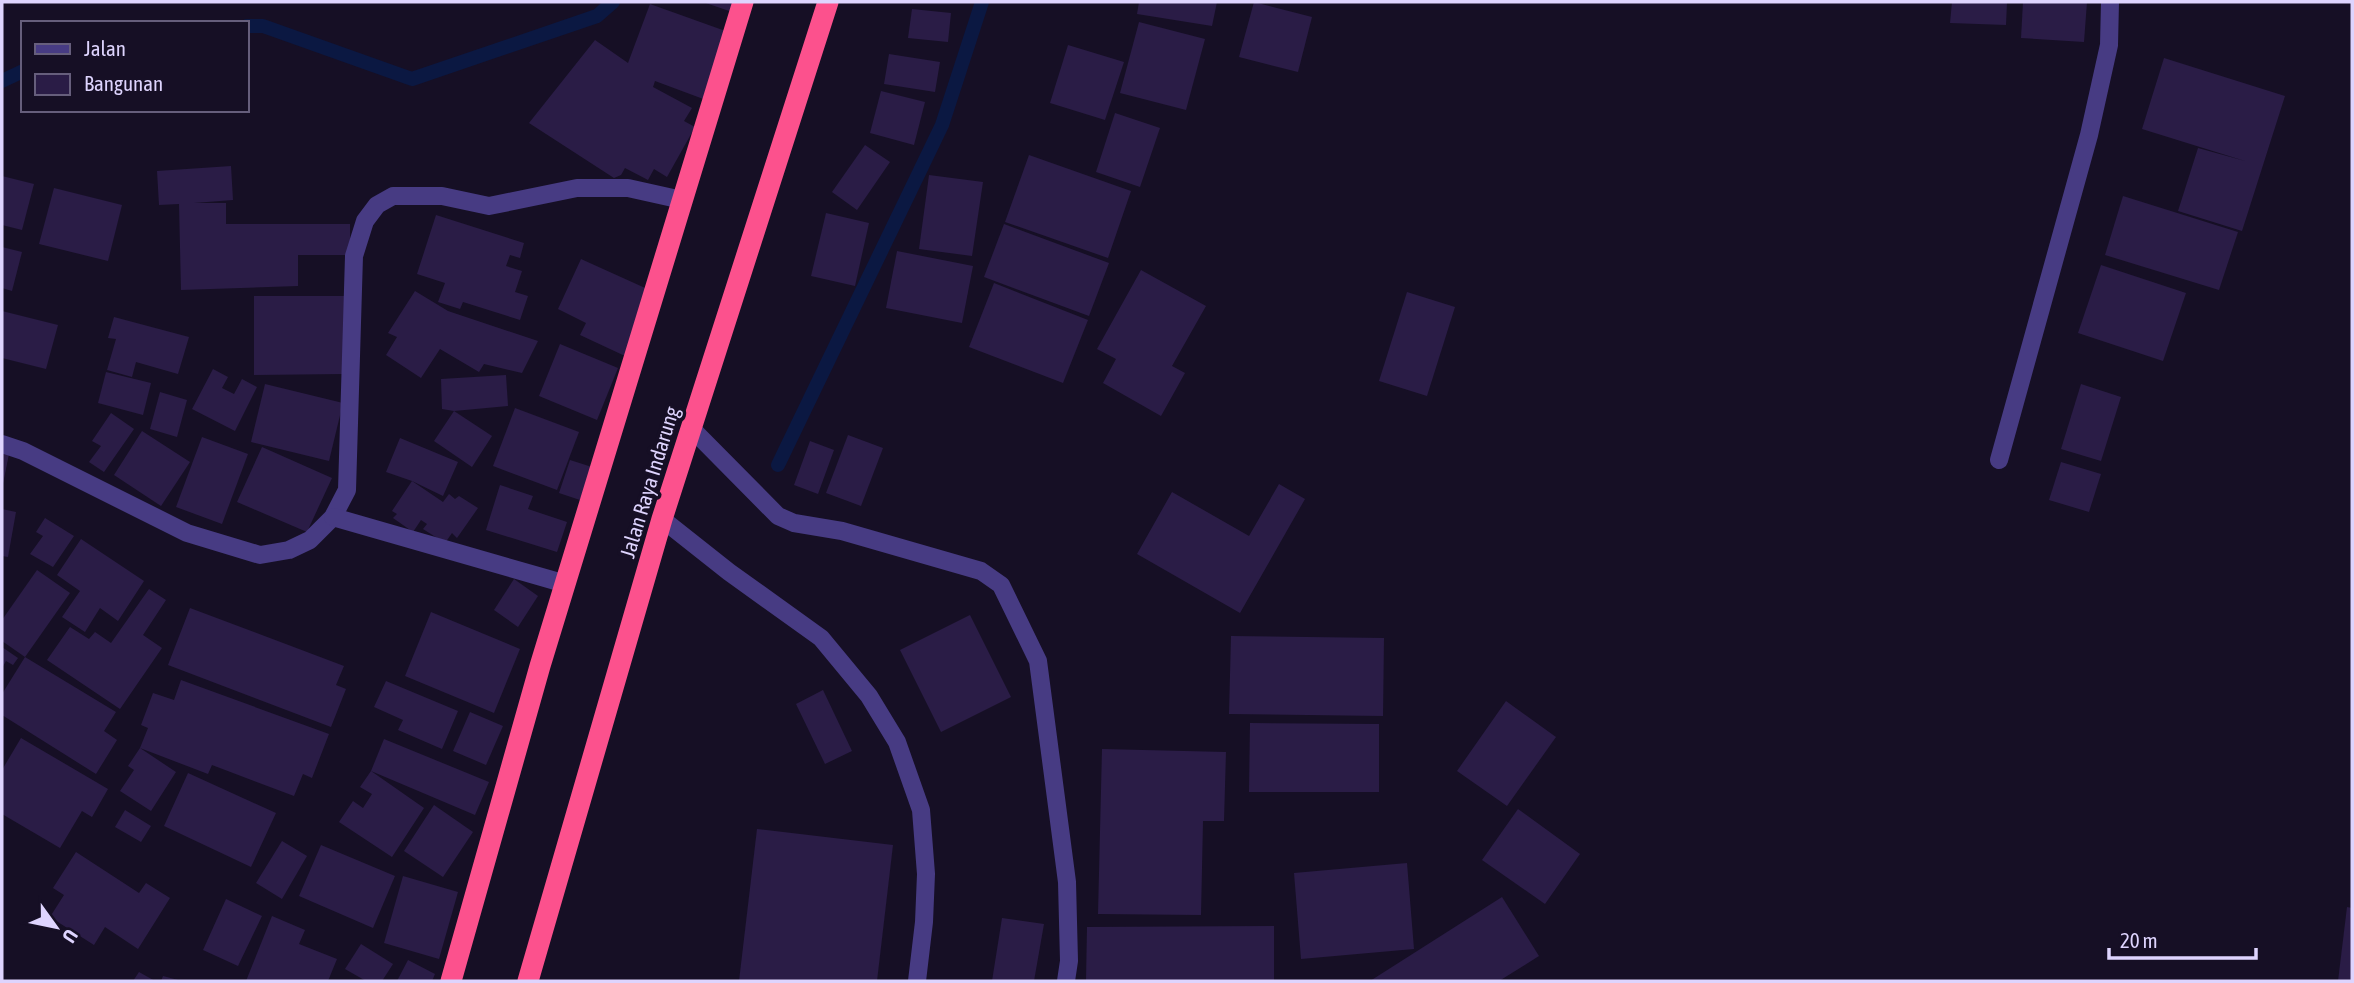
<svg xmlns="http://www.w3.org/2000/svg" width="2354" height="983" font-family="'Asap Condensed',sans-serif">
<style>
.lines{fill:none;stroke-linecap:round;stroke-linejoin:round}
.stream{stroke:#0b1842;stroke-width:14}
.building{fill:#2a1c46}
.lane{stroke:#473b83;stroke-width:18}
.street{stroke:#473b83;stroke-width:18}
.highway{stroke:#fc518d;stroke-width:21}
.labels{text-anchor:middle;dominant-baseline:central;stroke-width:7;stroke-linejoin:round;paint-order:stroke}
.street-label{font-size:21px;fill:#ded4fe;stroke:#160f25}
</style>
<rect width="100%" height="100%" fill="#160f25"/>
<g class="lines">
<!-- stream -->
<g class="stream">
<path d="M 247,26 L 263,26 L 412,79 L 597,16 L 613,2"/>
<path d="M 2,81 L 23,71"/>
<path d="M 778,465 L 942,125 L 982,2"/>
</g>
</g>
<!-- building -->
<g class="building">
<path d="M 703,2 L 735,2 L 732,12 Z"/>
<path d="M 1139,2 L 1217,2 L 1212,26 L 1137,14 Z"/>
<path d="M 1254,2 L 1312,17 L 1298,72 L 1239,57 Z"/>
<path d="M 1952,2 L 2007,2 L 2006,25 L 1950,23 Z"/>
<path d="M 2023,2 L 2087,2 L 2084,42 L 2021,38 Z"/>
<path d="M 650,4 L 731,33 L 706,100 L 655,81 L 653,87 L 692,108 L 684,121 L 695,127 L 667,177 L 654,169 L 648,180 L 625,168 L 621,175 L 614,178 L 529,123 L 595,40 L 628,63 Z"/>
<path d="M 912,9 L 951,13 L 948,42 L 908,38 Z"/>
<path d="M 1139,22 L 1205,39 L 1186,110 L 1120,93 Z"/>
<path d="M 1068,45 L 1124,62 L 1105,120 L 1050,103 Z"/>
<path d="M 889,54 L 940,62 L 935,92 L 884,84 Z"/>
<path d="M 2164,58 L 2285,96 L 2242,231 L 2178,211 L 2198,148 L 2245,161 L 2142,129 Z"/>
<path d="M 881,91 L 925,102 L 914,145 L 870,133 Z"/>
<path d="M 1115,113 L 1160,128 L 1140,187 L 1096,172 Z"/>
<path d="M 865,145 L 890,162 L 857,210 L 832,192 Z"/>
<path d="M 1029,155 L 1131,191 L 1108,258 L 1005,222 Z"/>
<path d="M 231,166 L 233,200 L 194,203 L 226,203 L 226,224 L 350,224 L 350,255 L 298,255 L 298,286 L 181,290 L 179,204 L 159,205 L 157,171 Z"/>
<path d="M 929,175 L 983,182 L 972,256 L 919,249 Z"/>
<path d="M 2,176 L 34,184 L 22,230 L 2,225 Z"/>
<path d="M 54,188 L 122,205 L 108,261 L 39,244 Z"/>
<path d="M 2123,196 L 2238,232 L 2219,290 L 2105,255 Z"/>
<path d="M 826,213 L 869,223 L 855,286 L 811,276 Z"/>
<path d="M 436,215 L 524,243 L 520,258 L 510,255 L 506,266 L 522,271 L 515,292 L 528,296 L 520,320 L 463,302 L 460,309 L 438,302 L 445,283 L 417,274 Z"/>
<path d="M 1004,224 L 1109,263 L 1089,316 L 984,277 Z"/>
<path d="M 2,247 L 22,252 L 12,291 L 2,288 Z"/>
<path d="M 897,251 L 973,266 L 962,323 L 886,308 Z"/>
<path d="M 581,259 L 654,292 L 625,356 L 580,335 L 586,323 L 558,309 Z"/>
<path d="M 2101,265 L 2186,293 L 2163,361 L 2078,333 Z"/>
<path d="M 1141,270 L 1206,306 L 1172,366 L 1185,373 L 1161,416 L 1103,383 L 1116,359 L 1097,349 Z"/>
<path d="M 994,283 L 1088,320 L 1063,383 L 969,347 Z"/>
<path d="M 415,291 L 448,311 L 538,341 L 522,373 L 484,364 L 479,372 L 440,349 L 421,378 L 386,355 L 397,337 L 388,333 Z"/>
<path d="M 1407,292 L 1455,307 L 1427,396 L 1379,381 Z"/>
<path d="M 254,296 L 344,296 L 344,374 L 254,375 Z"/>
<path d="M 2,311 L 58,325 L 46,369 L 2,358 Z"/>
<path d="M 114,317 L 189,337 L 178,374 L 136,362 L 132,377 L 107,370 L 116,339 L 108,338 Z"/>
<path d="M 560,344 L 618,368 L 597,420 L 539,396 Z"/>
<path d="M 213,369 L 228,377 L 222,388 L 234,394 L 242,379 L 257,387 L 235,431 L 192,409 Z"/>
<path d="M 106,372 L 151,383 L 143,415 L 98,403 Z"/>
<path d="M 506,375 L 508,406 L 454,411 L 442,409 L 441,379 Z"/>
<path d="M 265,384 L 343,403 L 329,461 L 251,442 Z"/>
<path d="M 2081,384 L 2121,397 L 2101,461 L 2061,449 Z"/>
<path d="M 160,392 L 187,400 L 177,437 L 150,429 Z"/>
<path d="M 515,408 L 579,432 L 557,490 L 493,466 Z"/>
<path d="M 454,411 L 492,436 L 472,467 L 434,441 Z"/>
<path d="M 111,413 L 134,429 L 104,472 L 89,462 L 101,446 L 92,441 Z"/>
<path d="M 142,431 L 190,462 L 161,506 L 114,475 Z"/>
<path d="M 848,435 L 883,448 L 861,506 L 826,493 Z"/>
<path d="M 202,437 L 248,454 L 222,524 L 176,507 Z"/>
<path d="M 400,438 L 458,462 L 443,496 L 412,481 L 386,472 Z"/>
<path d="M 810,441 L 834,450 L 818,494 L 794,485 Z"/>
<path d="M 262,447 L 332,478 L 307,532 L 237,502 Z"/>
<path d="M 2,452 L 9,454 L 3,484 L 2,483 Z"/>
<path d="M 570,460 L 592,467 L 580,500 L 559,493 Z"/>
<path d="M 2061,462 L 2101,474 L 2089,512 L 2049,500 Z"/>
<path d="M 412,481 L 443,502 L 449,494 L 455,499 L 459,496 L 478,508 L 457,538 L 452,533 L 445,543 L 423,529 L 427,524 L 421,520 L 413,532 L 393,518 L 397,514 L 392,511 Z"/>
<path d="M 1279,484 L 1305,499 L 1240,613 L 1137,554 L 1172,492 L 1249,536 Z"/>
<path d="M 500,485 L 533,496 L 528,509 L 567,522 L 557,552 L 486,530 Z"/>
<path d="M 2,509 L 16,512 L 8,557 L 2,556 Z"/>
<path d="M 45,518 L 74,536 L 53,567 L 30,554 L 43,536 L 36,532 Z"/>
<path d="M 81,539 L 144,581 L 118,621 L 100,608 L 85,632 L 62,617 L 80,591 L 57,575 Z"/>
<path d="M 37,570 L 70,593 L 25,657 L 2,641 L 2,620 Z"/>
<path d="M 514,579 L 538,596 L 518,627 L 494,610 Z"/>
<path d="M 149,589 L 166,600 L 143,635 L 162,648 L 120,709 L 47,660 L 70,627 L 89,639 L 95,632 L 111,643 Z"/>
<path d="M 190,608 L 344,666 L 336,685 L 346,689 L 331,727 L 168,665 Z"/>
<path d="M 431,612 L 520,649 L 494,713 L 405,676 Z"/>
<path d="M 970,615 L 1011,697 L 941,732 L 900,650 Z"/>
<path d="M 1231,636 L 1384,638 L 1383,716 L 1229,714 Z"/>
<path d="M 2,647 L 18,658 L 13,665 L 6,661 L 2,668 Z"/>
<path d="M 25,657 L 116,712 L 104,731 L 117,740 L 96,774 L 2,715 L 2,694 Z"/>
<path d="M 181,680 L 329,734 L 312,778 L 303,774 L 294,796 L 212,765 L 208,774 L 140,748 L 176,772 L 151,811 L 120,791 L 134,770 L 128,766 L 140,748 L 148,728 L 141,725 L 153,693 L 174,700 Z"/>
<path d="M 386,681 L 458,711 L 442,749 L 398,730 L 403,720 L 374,707 Z"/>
<path d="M 823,690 L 852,751 L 825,764 L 796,704 Z"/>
<path d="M 1506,701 L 1556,737 L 1507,806 L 1457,771 Z"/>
<path d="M 470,712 L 503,726 L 486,765 L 453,751 Z"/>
<path d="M 1250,723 L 1379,724 L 1379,792 L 1249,792 Z"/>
<path d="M 21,738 L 108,789 L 92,817 L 82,811 L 60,848 L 2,814 L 2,770 Z"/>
<path d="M 384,739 L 489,782 L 475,815 L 371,771 L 424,808 L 392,857 L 339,822 L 353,801 L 363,808 L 372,794 L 360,787 L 371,771 Z"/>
<path d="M 1102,749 L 1226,752 L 1224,821 L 1203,821 L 1201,915 L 1098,914 Z"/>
<path d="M 188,773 L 276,813 L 251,867 L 164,826 Z"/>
<path d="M 434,805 L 473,832 L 443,877 L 404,851 Z"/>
<path d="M 1518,809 L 1580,854 L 1545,904 L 1482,860 Z"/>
<path d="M 125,810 L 151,826 L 141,842 L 115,827 Z"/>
<path d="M 757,829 L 893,845 L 877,981 L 739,981 Z"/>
<path d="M 282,841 L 307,856 L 282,899 L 256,883 Z"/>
<path d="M 321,845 L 395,876 L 373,928 L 299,896 Z"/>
<path d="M 76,852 L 139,893 L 146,883 L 170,898 L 138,949 L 105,927 L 94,945 L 50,917 L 64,895 L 53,888 Z"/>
<path d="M 1407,863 L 1414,949 L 1301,959 L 1294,873 Z"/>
<path d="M 403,876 L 458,892 L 439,959 L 384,943 Z"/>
<path d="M 1502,897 L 1539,956 L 1499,981 L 1370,981 Z"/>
<path d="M 226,899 L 262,916 L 238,966 L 203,950 Z"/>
<path d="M 2347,907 L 2352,908 L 2352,981 L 2338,981 Z"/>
<path d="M 272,916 L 305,930 L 299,944 L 337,959 L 328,981 L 246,981 Z"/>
<path d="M 1002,918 L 1044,924 L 1034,981 L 992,981 Z"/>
<path d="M 1274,926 L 1274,981 L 1086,981 L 1087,927 Z"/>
<path d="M 361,944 L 393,964 L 382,981 L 366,981 L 345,969 Z"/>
<path d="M 408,960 L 435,974 L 432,981 L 397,981 Z"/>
<path d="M 139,972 L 155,981 L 133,981 Z"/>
<path d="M 163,976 L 178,980 L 178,981 L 161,981 Z"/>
</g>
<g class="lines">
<!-- lane -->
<path class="lane" d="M 662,519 L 729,572 L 821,638 L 869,696 L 897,742 L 921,810 L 926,874 L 924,922 L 917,981"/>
<!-- street -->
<g class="street">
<path d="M 691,428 L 778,516 L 794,523 L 842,531 L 981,571 L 1001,585 L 1038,661 L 1067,882 L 1069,961 L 1066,981"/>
<path d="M 2,444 L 23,451 L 187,533 L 260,555 L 289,550 L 310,540 L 333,517 L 347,490 L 354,256 L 365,221 L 377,205 L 393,196 L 442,196 L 489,206 L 577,188 L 628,188 L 682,200"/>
<path d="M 1999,460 L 2089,135 L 2109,45 L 2110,2"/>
<path d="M 333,517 L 566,584"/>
</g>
<!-- highway -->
<g class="highway">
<path d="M 451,981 L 540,666 L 743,2"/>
<path d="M 528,981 L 662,519 L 828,2"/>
</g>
</g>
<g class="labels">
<!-- street labels -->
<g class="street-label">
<text transform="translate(649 482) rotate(-73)">Jalan Raya Indarung</text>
</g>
</g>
<!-- border -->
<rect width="2354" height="983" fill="none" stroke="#ded4fe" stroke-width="7"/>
<!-- legend -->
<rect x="21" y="21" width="228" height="91" fill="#160f25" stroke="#665e7c" stroke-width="2"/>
<rect x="35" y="44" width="35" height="10" fill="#473b83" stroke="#665e7c" stroke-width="2"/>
<text x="84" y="56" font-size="21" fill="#ded4fe">Jalan</text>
<rect x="35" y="74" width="35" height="21" fill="#2a1c46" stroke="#665e7c" stroke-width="2"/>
<text x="84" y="91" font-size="21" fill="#ded4fe">Bangunan</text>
<!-- north arrow -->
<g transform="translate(56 927) rotate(123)" stroke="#160f25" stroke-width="5" paint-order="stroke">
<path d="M0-5L12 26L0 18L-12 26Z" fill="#ded4fe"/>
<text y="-10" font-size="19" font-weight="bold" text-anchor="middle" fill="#ded4fe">U</text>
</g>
<!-- scale -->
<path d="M2109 948v10h147v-10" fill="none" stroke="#ded4fe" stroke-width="3.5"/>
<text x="2120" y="948" font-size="21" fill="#ded4fe" stroke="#160f25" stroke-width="5" paint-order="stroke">20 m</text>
</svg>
